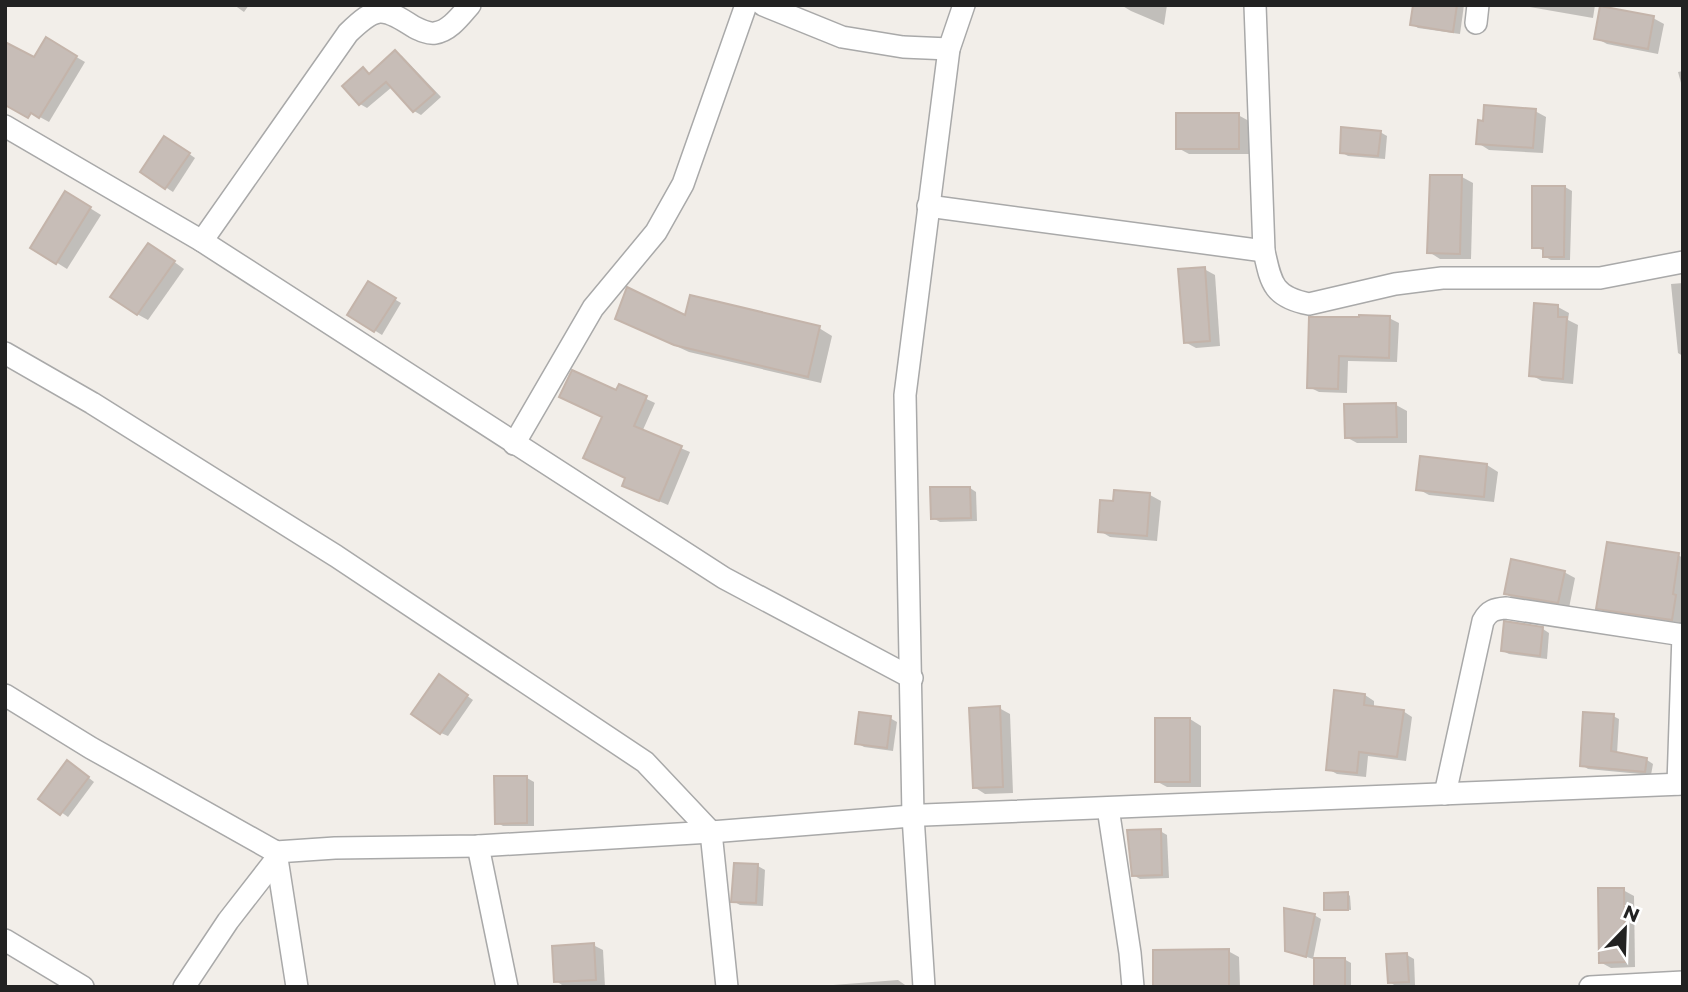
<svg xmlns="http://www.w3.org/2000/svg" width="1688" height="992" font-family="Montserrat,sans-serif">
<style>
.shadow{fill:#0003}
.building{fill:#c7bdb7;stroke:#c4b4aa;stroke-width:2}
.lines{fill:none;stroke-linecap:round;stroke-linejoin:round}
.street-casing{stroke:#a9a9a9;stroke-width:24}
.street{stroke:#fff;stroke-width:21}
</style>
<rect width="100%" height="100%" fill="#f2eee9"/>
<!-- shadow -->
<g class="shadow">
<path d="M 234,5 L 249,5 L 244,12 Z"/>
<path d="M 1121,5 L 1167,5 L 1164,25 L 1131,11 Z"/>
<path d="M 1414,5 L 1464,5 L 1460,34 L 1418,28 L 1412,24 Z"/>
<path d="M 1518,5 L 1595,5 L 1593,18 Z"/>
<path d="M 1653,18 L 1664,24 L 1658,54 L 1607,44 L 1596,38 Z"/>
<path d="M 47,40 L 85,62 L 49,122 L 5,98 Z"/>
<path d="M 395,52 L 402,56 L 441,97 L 421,115 L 414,111 L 392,87 L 367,108 L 360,104 L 363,69 L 370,74 Z"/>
<path d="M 1683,71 L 1683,90 L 1678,72 Z"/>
<path d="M 1535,111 L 1546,117 L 1543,153 L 1489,150 L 1478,143 Z"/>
<path d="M 1238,115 L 1249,121 L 1249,154 L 1189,154 L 1178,148 Z"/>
<path d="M 1380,132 L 1387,136 L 1385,159 L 1348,156 L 1341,152 Z"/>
<path d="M 172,142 L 195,158 L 173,192 L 142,172 Z"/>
<path d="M 1431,176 L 1462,177 L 1473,183 L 1471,259 L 1440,259 L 1429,252 Z"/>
<path d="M 1565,187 L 1572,191 L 1570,260 L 1551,260 L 1544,256 L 1545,251 L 1534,247 Z"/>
<path d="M 66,193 L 101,215 L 67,269 L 32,247 Z"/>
<path d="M 159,251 L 184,269 L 148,320 L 137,314 Z"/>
<path d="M 1204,269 L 1215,275 L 1220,346 L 1196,348 L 1185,342 Z"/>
<path d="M 1683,283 L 1683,356 L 1678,353 L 1671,284 Z"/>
<path d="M 369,284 L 401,303 L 382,335 L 350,315 Z"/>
<path d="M 1558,307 L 1569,313 L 1568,320 L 1578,325 L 1573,384 L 1542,381 L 1531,375 Z"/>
<path d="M 1389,318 L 1399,323 L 1397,362 L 1348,361 L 1347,393 L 1319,392 L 1309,387 L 1311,319 Z"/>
<path d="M 630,325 L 819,328 L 832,336 L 821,383 L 689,352 Z"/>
<path d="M 619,386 L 655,403 L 642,432 L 690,452 L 668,505 L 633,490 L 627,478 L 604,417 Z"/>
<path d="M 1396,405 L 1407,411 L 1407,443 L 1357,443 L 1346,437 Z"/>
<path d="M 1487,465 L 1498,472 L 1494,502 L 1429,495 L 1418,489 Z"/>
<path d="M 970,488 L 976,492 L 977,521 L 940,522 L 933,518 Z"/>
<path d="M 1150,495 L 1161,501 L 1157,541 L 1110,537 L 1100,531 L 1115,503 Z"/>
<path d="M 1678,555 L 1683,558 L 1683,625 L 1609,614 L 1598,608 Z"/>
<path d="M 1564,572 L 1575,578 L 1569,608 L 1516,600 L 1506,594 Z"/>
<path d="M 1543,629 L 1549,633 L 1547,659 L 1509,654 L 1503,651 Z"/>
<path d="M 446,681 L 473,700 L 448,736 L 441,733 Z"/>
<path d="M 1365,695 L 1374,701 L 1374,708 L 1403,711 L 1412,717 L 1406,761 L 1368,756 L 1366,777 L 1337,774 L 1328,769 Z"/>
<path d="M 999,708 L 1010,714 L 1013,793 L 985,794 L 974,787 Z"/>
<path d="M 1613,716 L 1619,719 L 1617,754 L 1647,760 L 1653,764 L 1651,775 L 1588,769 L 1582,765 Z"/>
<path d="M 890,718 L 897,722 L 893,751 L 864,747 L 857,743 Z"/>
<path d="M 1190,719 L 1201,726 L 1201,787 L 1167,787 L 1156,781 Z"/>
<path d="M 74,766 L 94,782 L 68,817 L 41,798 Z"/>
<path d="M 527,778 L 534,782 L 534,826 L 503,826 L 496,822 Z"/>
<path d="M 1160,831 L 1167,835 L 1169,878 L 1140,879 L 1133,875 Z"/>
<path d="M 758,866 L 765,870 L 763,906 L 740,905 L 733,901 Z"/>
<path d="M 1623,890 L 1634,896 L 1635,967 L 1611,968 L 1600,962 Z"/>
<path d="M 1348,894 L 1350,896 L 1351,910 L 1326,909 Z"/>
<path d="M 1314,915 L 1321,919 L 1313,959 L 1286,950 Z"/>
<path d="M 593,945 L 603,950 L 605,987 L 565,987 L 556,981 Z"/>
<path d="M 1228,951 L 1239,957 L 1240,987 L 1155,987 Z"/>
<path d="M 1407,955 L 1414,959 L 1415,985 L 1396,986 L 1389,982 Z"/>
<path d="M 1344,959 L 1351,963 L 1351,987 L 1316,987 Z"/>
<path d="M 898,980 L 908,987 L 833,987 L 833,985 Z"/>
</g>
<!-- building -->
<g class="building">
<path d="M 1413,5 L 1457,5 L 1453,32 L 1410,25 Z"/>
<path d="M 1600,6 L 1654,16 L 1648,49 L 1594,39 Z"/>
<path d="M 46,37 L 77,56 L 39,118 L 31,113 L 28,118 L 5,105 L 5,42 L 34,57 Z"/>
<path d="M 395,50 L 435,93 L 413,112 L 386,82 L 359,105 L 342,86 L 363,67 L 369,74 Z"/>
<path d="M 1484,105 L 1536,109 L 1533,148 L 1476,144 L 1478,120 L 1483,121 Z"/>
<rect x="1176" y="113" width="63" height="36"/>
<path d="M 1341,127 L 1381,131 L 1378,156 L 1340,153 Z"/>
<path d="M 164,136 L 190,153 L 165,189 L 140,172 Z"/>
<path d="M 1430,175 L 1462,175 L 1460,254 L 1427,253 Z"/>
<path d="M 1532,186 L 1565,186 L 1564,257 L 1543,257 L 1543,248 L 1532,248 Z"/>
<path d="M 65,191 L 91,207 L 56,264 L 30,248 Z"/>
<path d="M 148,243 L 175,261 L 137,315 L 110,297 Z"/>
<path d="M 1205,267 L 1210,341 L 1184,343 L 1178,269 Z"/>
<path d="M 368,281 L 396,298 L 374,332 L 347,315 Z"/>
<path d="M 627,287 L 685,315 L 690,295 L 820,326 L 808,377 L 674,345 L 615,319 Z"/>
<path d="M 1534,303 L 1558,305 L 1558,317 L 1567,317 L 1563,379 L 1529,376 Z"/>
<path d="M 1359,315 L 1390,316 L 1389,358 L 1339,356 L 1338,389 L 1307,388 L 1309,317 L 1359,317 Z"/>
<path d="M 572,370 L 616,390 L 619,384 L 647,396 L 634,426 L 682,446 L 659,501 L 622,486 L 625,478 L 583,458 L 602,417 L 559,397 Z"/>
<path d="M 1396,403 L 1397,437 L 1345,438 L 1344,404 Z"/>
<path d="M 1420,456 L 1487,464 L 1484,497 L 1416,490 Z"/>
<path d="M 930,487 L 970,487 L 971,518 L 931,519 Z"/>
<path d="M 1114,490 L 1150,493 L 1147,536 L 1098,532 L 1100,500 L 1113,501 Z"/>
<path d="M 1607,542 L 1679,553 L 1673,594 L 1676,595 L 1672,620 L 1596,609 Z"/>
<path d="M 1511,559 L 1565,571 L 1558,603 L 1504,594 Z"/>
<path d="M 1504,621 L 1543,627 L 1540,656 L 1501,651 Z"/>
<path d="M 439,674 L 468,695 L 440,734 L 411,714 Z"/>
<path d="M 1334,690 L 1365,694 L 1364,705 L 1404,710 L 1397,757 L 1359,752 L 1357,773 L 1326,770 Z"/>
<path d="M 1000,706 L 1003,787 L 973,788 L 969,708 Z"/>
<path d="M 859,712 L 891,716 L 887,748 L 855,744 Z"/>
<path d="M 1583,712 L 1614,714 L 1611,751 L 1647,758 L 1645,772 L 1580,766 Z"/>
<rect x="1155" y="718" width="35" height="64"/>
<path d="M 67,760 L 89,777 L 60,815 L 38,799 Z"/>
<path d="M 494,776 L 527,776 L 527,823 L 495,824 Z"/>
<path d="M 1161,829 L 1162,875 L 1132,876 L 1127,830 Z"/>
<path d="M 734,863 L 758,864 L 756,903 L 731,902 Z"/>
<path d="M 1598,888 L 1624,888 L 1625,962 L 1599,963 Z"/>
<path d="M 1348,892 L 1348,910 L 1324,910 L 1324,893 Z"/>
<path d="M 1284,908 L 1315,914 L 1306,957 L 1285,951 Z"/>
<path d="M 594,943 L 596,980 L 554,982 L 552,946 Z"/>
<path d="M 1229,949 L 1229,987 L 1153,987 L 1153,950 Z"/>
<path d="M 1407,953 L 1409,982 L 1388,983 L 1386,954 Z"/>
<rect x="1314" y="958" width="31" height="29"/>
</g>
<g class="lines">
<!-- street casing -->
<g class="street-casing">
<g id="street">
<path d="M 763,5 L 842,37 L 903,47 L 949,49"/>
<path d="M 1255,5 L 1264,251 C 1271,283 1273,297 1309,304 L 1395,284 L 1442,278 L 1600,278 L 1683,262"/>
<path d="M 1476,23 L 1478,5"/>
<path d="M 5,126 L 202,241 L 724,578 L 912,678"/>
<path d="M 928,206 L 1264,251"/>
<path d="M 202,241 L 348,33 C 376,6 382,6 414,27 C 420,30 428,34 435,33 C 450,31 461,15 470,5"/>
<path d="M 5,353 L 92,403 L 336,556 L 645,762 L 711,832 L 727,987"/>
<path d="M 514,444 L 593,308 L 656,232 L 683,184 L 746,5"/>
<path d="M 5,695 L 91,748 L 276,852 L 335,848 L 478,846 L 711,832 L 924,815 L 1683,784"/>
<path d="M 1678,784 L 1683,634"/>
<path d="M 1445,794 L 1483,621 C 1489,610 1495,609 1506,608 L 1683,635"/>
<path d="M 1108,808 L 1130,953 L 1133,987"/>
<path d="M 478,846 L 507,987"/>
<path d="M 276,852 L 297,987"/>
<path d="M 5,940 L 83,987"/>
<path d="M 184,987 L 228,921 L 277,858"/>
<path d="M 924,987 L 913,816 L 905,395 L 949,49 L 964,5"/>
<path d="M 1590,987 L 1683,982"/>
</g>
</g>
<!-- street -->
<use href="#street" class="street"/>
</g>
<!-- border -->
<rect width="1688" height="992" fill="none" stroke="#222222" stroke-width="14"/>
<!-- north arrow -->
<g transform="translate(1625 929) rotate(23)" stroke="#ffffff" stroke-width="5" paint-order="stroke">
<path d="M0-5L12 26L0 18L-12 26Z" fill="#222222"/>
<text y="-10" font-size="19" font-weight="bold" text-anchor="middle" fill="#222222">N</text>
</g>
</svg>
